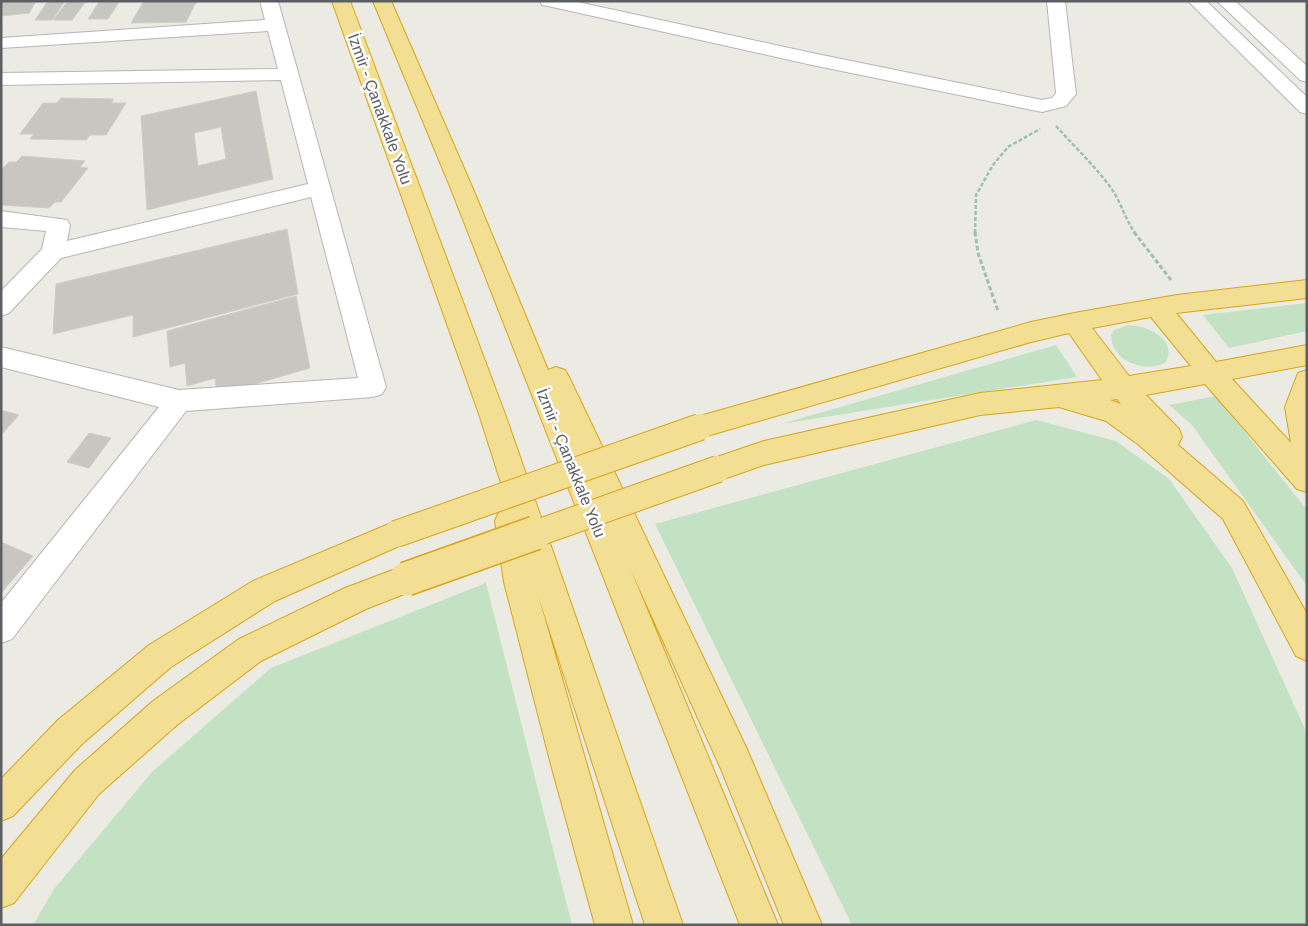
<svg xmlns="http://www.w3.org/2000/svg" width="1308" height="926" font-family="Arial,sans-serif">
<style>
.green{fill:#c2e2c3}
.building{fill:#c8c6c0;stroke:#d0cdc2;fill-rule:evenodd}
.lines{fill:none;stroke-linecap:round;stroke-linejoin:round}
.minor-casing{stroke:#b4b5b9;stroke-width:2}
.highway-casing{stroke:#d9a516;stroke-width:2}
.path-far1{stroke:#9cc2a9;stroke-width:2.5;stroke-dasharray:4 2;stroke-linecap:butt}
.path{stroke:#9cc2a9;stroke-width:3;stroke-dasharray:4.5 2.5;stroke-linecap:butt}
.minor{fill:#fff;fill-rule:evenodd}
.highway{fill:#f2df94;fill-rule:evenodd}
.highway-bridge-far1-casing{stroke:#d9a516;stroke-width:28;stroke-linecap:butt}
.highway-bridge-casing{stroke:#d9a516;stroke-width:36;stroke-linecap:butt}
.highway-bridge-far1{stroke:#f2df94;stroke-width:26}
.highway-bridge{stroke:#f2df94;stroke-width:33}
.labels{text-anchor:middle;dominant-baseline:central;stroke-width:5;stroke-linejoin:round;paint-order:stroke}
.street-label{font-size:16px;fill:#5b5e62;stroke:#fff}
</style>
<rect width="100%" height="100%" fill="#ecebe3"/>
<!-- green -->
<g class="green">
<path d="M 1307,303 L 1307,331 L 1229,348 L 1203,315 Z"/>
<path d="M 1128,325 C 1147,325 1179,340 1165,363 C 1144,373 1111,361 1111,335 L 1115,330 Z"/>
<path d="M 1056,345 L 1077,377 L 781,424 Z"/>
<path d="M 1216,396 L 1307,510 L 1307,586 L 1192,425 L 1169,405 Z"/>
<path d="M 1036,420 L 1116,441 L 1169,479 L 1232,568 L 1304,727 L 1307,740 L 1307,925 L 852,925 L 655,524 Z"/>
<path d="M 486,583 L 572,925 L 33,925 L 54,889 L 152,772 L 271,668 Z"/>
</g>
<!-- building -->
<g class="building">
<path d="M 36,1 L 29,13 L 1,16 L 1,2 Z"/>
<path d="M 48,1 L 65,1 L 52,20 L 35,20 Z"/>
<path d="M 68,1 L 86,1 L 72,20 L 53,20 Z"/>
<path d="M 144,1 L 199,1 L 195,4 L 186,22 L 131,23 Z"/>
<path d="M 99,2 L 119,2 L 108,19 L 88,19 Z"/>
<path d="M 256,91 L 273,179 L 147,210 L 141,116 ZM 221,127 L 226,159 L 198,166 L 194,133 Z"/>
<path d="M 61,98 L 114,99 L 111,103 L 126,103 L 106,135 L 90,135 L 86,140 L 30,139 L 34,134 L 20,134 L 43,103 L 57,103 Z"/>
<path d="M 22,156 L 85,161 L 80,167 L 88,168 L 61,202 L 55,202 L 49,208 L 1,205 L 1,170 L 9,162 L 16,162 Z"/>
<path d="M 287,229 L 298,294 L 133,337 L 133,315 L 53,334 L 56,284 Z"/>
<path d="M 296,296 L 310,368 L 217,395 L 215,378 L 187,386 L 185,363 L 170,367 L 167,331 Z"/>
<path d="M 1,410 L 19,415 L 1,435 Z"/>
<path d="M 89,433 L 111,438 L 89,468 L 67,462 Z"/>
<path d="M 1,542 L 33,556 L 2,592 L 1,592 Z"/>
</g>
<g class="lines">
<!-- minor casing -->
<g class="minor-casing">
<g id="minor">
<path d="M 260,1 L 278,1 L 386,387 L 382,394 L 373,397 L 186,411 L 12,639 L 1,643 L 1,603 L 159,407 L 1,367 L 1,347 L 179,390 L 358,378 L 311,197 L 61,258 L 9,313 L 1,316 L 1,291 L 42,249 L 46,231 L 1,227 L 1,211 L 67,220 L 70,225 L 67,241 L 308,184 L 281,80 L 1,85 L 1,73 L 278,69 L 268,31 L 1,48 L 1,38 L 265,20 Z"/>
<path d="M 540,1 L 573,1 L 812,53 L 1042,100 L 1052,98 L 1056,93 L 1047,1 L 1065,1 L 1076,94 L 1066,106 L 1042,112 L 812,65 L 548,6 L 542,5 Z"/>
<path d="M 1188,1 L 1206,1 L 1307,97 L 1307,114 L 1300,112 Z"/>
<path d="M 1217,1 L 1235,1 L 1307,66 L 1307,82 L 1300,80 Z"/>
</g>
</g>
<!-- highway casing -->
<g class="highway-casing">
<g id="highway">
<path d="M 332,1 L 350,1 L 505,414 L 683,925 L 645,925 L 538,595 L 633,925 L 595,925 L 550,761 L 504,582 L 495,521 L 499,512 L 509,508 L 479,414 Z"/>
<path d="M 373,1 L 391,1 L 473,189 L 548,370 L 556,367 L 565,370 L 569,377 L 746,747 L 822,925 L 784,925 L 721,769 L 630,568 L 778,925 L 740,925 L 451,189 Z"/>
<path d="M 1307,280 L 1307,298 L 1176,313 L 1216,362 L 1307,345 L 1307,365 L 1232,379 L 1291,443 L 1285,407 L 1298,373 L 1307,370 L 1307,492 L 1297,489 L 1205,384 L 1146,395 L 1179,429 L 1182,437 L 1178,445 L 1243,501 L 1307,614 L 1307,661 L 1296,656 L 1223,519 L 1139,445 L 1106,421 L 1059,407 L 980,415 L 764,465 L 718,481 L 708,478 L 704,469 L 708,460 L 764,441 L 980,393 L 1102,380 L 1069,333 L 1031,342 L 700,438 L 691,435 L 687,427 L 691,419 L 700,416 L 1031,322 L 1074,313 L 1177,295 ZM 1151,317 L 1191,366 L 1129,376 L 1092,328 ZM 1117,399 L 1121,404 L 1110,400 Z"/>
<path d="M 396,521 L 406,525 L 411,534 L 406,543 L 275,601 L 171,667 L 82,744 L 13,816 L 1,821 L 1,779 L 58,720 L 149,645 L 253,581 Z"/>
<path d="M 406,565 L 417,569 L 421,579 L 417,589 L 366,609 L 261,661 L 177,725 L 99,794 L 14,903 L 1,908 L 1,859 L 75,770 L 153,701 L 239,639 L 345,588 Z"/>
</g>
</g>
<!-- path-far1 -->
<g class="path-far1">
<path d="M 1056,126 C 1074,146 1095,166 1111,188 C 1121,202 1125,219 1135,233"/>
<path d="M 975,233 L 976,195 L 993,165 L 1008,147 L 1040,129"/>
</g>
<!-- path -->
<g class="path">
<path d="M 975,232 L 978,253 L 998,311"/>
<path d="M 1134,232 L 1171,280"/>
</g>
<!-- minor -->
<use href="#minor" class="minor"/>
<!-- highway -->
<use href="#highway" class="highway"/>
<!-- highway-bridge-far1 casing -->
<g class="highway-bridge-far1-casing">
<g id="highway-bridge-far1">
<path d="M 396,534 L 700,427"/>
<path d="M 532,535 L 718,469"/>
</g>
</g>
<!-- highway-bridge casing -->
<g class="highway-bridge-casing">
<path id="highway-bridge" d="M 406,579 L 535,533"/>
</g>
<!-- highway-bridge-far1 -->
<use href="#highway-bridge-far1" class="highway-bridge-far1"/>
<!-- highway-bridge -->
<use href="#highway-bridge" class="highway-bridge"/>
</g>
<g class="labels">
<!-- street labels -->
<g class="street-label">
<text transform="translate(380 109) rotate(70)">İzmir - Çanakkale Yolu</text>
<text transform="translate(571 463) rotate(68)">İzmir - Çanakkale Yolu</text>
</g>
</g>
<!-- border -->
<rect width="1308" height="926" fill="none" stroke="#5b5e62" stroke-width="5"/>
</svg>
